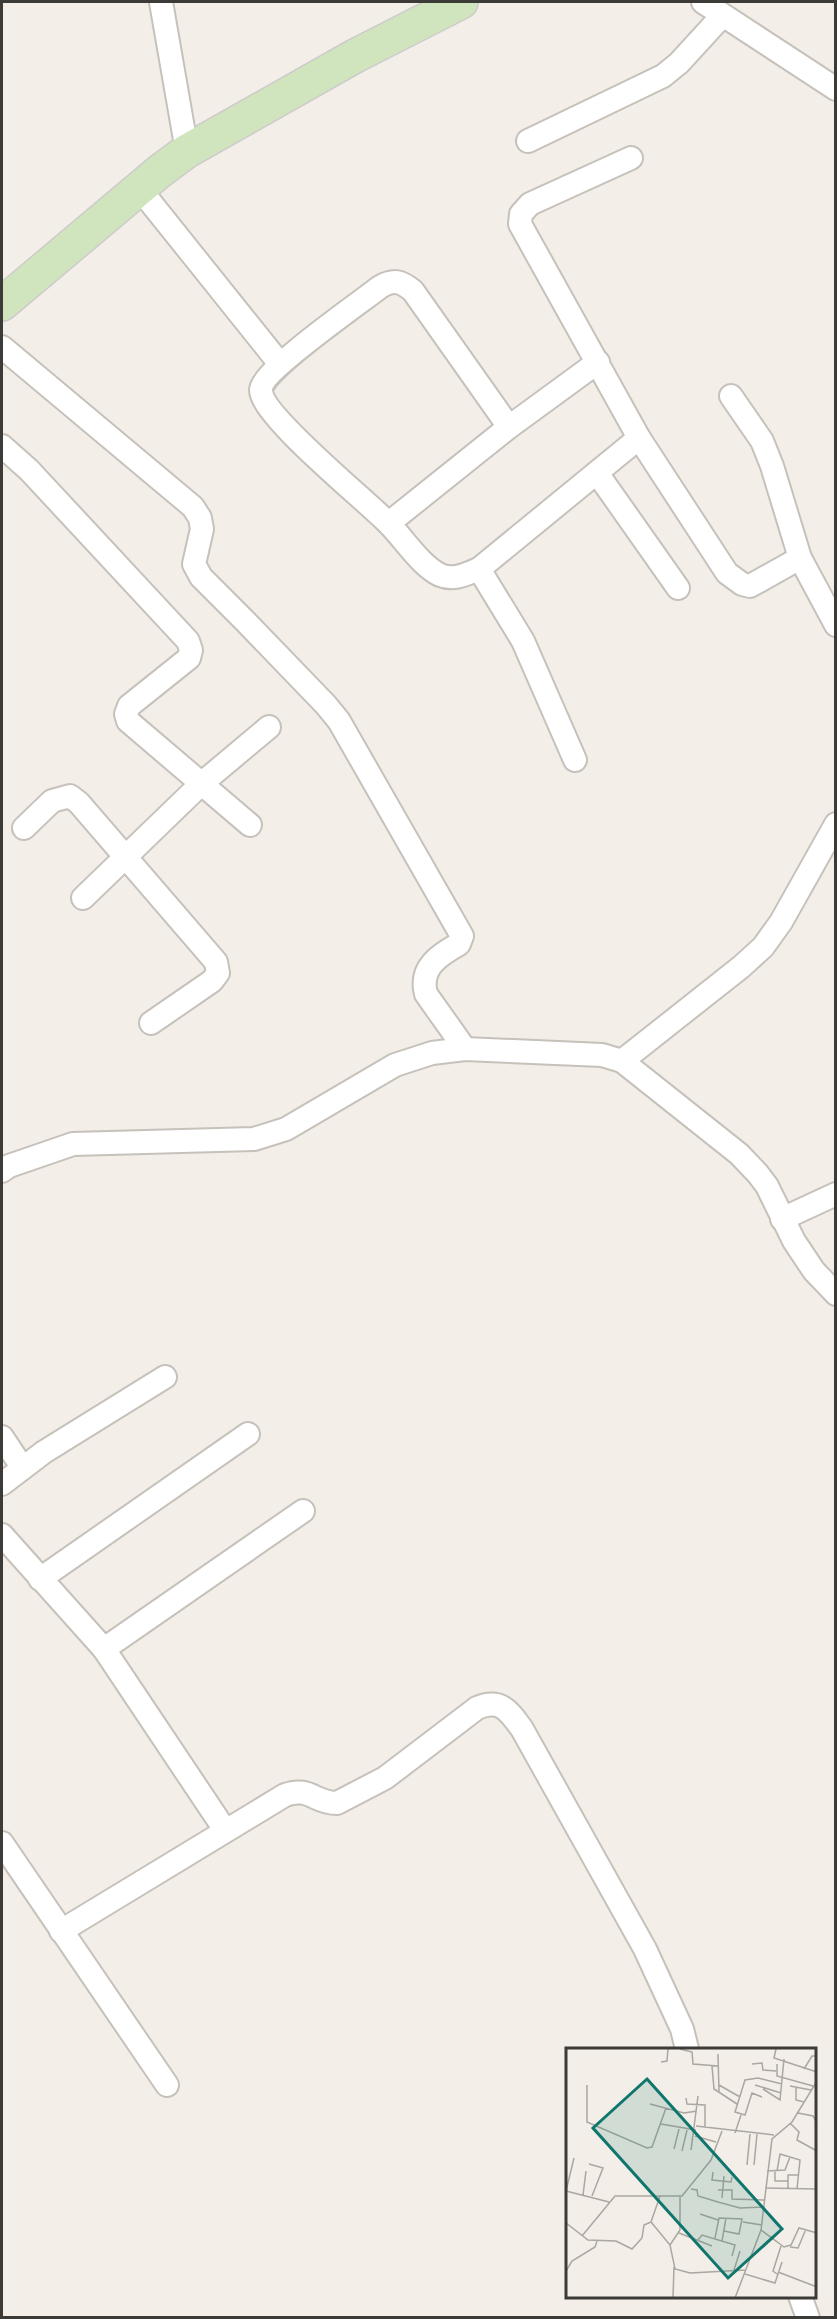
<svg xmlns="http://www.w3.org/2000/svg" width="837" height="2319" font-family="Jost,sans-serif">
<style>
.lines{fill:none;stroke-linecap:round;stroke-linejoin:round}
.street-casing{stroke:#c6c1ba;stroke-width:26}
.primary-casing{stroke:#cdcccb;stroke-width:36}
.street{stroke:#fff;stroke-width:22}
.primary{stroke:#d0e5bd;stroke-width:33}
.inset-road{fill:none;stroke:#aaa6a1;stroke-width:1.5}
.view{fill:#0f766e;fill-opacity:0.15;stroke:#0f766e;stroke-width:3}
.inset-edge{fill:none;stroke:#3d3b38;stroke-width:3}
</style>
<rect width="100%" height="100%" fill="#f3eee7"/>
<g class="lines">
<!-- street casing -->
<g class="street-casing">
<g id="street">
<path d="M 161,2 L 187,151"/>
<path d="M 703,2 L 836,89"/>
<path d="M 528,141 L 663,76 L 679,63 L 722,16"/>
<path d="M 631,158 L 530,204 L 521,214 L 520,224 L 639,438 L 727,573 L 742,584 L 750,586 L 800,558"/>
<path d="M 139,188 L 280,364"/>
<path d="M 2,347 L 193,507 L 200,518 L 202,529 L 194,564 L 201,577 L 245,621 L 326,705 L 339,721 L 462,936 L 459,944 C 439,955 419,968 426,994 L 465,1049"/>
<path d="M 731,396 L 762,441 L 772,466 L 800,558 L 836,625"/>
<path d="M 509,427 L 413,291 C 401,281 394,279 380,287 C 361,302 261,371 261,390 C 261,416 367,501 389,524 C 405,540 420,565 440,575 C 454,581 466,574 479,569 L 639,438"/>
<path d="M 2,446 L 29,470 L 188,641 L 191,650 L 189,658 L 129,706 L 126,714 L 128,721 L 250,825"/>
<path d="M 597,473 L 678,588"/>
<path d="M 389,523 L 509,427 L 598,362"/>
<path d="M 479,569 L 523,641 L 575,760"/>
<path d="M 24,828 L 52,801 L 70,796 L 79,803 L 216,962 L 218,973 L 212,981 L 151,1023"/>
<path d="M 83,898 L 201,784 L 269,727"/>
<path d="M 622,1061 L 741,967 L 763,947 L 781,922 L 836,824"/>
<path d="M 2,1171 L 9,1166 L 73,1144 L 254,1139 L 286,1129 L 395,1065 L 432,1053 L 465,1049 L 602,1055 L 622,1061 L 739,1154 L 758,1174 L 767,1186 L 794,1241 L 814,1271 L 836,1294"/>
<path d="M 782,1219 L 836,1194"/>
<path d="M 2,1437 L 22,1467"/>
<path d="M 2,1484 L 44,1452 L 165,1377"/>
<path d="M 2,1535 L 104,1649 L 225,1830"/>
<path d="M 40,1579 L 248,1434"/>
<path d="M 104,1649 L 303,1511"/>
<path d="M 2,1843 L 167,2085"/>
<path d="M 61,1931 L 285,1795 C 310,1786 314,1803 337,1803 L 385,1778 L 477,1708 C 501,1698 509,1711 522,1729 L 645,1949 L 682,2029 L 687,2049"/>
<path d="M 800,2296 L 808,2318"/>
</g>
</g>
<!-- primary casing -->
<g class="primary-casing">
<path id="primary" d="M 2,304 L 160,171 L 187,151 L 355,56 L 461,2"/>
</g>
<!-- street -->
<use href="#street" class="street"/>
<!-- primary -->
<use href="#primary" class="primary"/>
</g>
<!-- overview -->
<g transform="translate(566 2048)">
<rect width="250" height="250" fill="#f3eee7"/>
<path class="inset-road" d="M 114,1 L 126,4 L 127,16 L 152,18M 210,1 L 208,10 L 251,24M 152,6 L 153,44M 95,14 L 101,13 L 102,1M 186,16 L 196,15 L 197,22 L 210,23M 211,16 L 211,28 L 247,38M 146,18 L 148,41 L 171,56M 238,21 L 246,8 L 251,8M 21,37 L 21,74 L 81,100 L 86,99 L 100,60M 153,37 L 174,49M 189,37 L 215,45M 224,38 L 245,42M 230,39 L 230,52 L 238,54M 197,41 L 214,52 L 218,11M 196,49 L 186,45 L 179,67 L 169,64 L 179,32 L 192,30 L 216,36M 120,50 L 121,56 L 139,57 L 139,79M 84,56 L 118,65 L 131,63M 232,65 L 247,68 L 251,75M 224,75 L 233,84 L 231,92 L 251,103M 95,76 L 130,82M 130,78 L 208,87M 169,85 L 175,67M 129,88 L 150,94M 108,101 L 113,81M 125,102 L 132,48M 116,103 L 121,82M 23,116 L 37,120 L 26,148M 181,117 L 184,86M 188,117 L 191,86M 201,123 L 219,122 L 224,109M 209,123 L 209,133 L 222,133M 211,123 L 214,106 L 234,112 L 231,141M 147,124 L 146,132 L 165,134 L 166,129M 199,140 L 251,141M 125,141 L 131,142 L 132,148 L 152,154 L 174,160 L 198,159M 222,141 L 222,127 L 232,127M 152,142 L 166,142 L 166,151 L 199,152M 0,143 L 43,154M 0,143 L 8,110M 17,147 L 20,123M 156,150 L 158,128M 134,166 L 152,172M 85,174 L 94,148M 177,174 L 196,177M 0,175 L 22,192 L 50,193 L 66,201 L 76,190 L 78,177 L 85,174 L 104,197 L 109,221 L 124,225 L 180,222M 195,182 L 218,199 L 225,197 L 233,180 L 251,185M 113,185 L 146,198M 16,188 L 49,148 L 116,148 L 145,112 L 156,83M 149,190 L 153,170 L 176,171 L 173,186 L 158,183M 132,192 L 136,187 L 169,197 L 166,208M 156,193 L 160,170M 104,197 L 114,182 L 114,149M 224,199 L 232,200 L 240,181M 168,222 L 174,203M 0,223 L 6,213 L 29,199 L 31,193M 212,224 L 251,239M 179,226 L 209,235 L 216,214M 211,226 L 207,223 L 215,198M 107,250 L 108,219M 169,250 L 195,182 L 206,91 L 226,74 L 251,33"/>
<path class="view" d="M 81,31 L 216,181 L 162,230 L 27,80 Z"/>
<rect width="250" height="250" class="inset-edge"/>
</g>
<!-- border -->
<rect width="837" height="2319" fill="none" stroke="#3d3b38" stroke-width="6"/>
</svg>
